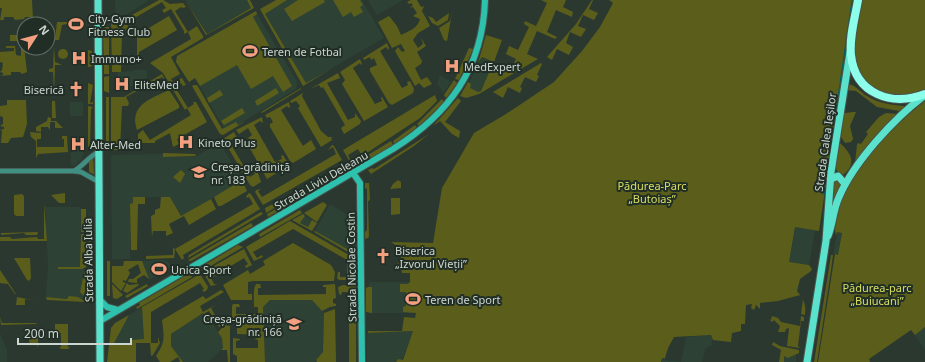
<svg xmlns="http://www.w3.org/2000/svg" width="925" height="362" font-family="'Noto Sans',sans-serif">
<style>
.built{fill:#2d4235}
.green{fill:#5b5e1a}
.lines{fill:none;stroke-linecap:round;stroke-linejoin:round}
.stream{stroke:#015960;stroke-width:1}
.street-casing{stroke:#48544d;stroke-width:6}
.secondary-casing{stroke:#48544d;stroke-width:8}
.primary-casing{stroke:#48544d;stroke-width:9}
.highway-casing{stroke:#48544d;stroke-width:10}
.street{stroke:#3f8f82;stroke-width:4.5}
.secondary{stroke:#2ec1ad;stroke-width:6}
.primary{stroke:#5be2cd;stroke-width:7}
.highway{stroke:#8dfeea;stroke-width:8}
.labels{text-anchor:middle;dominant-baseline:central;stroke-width:4;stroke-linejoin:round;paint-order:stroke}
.poi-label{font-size:11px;fill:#ccd5cf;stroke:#212e26;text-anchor:start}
.street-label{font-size:11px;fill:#ccd5cf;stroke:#212e26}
.park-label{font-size:11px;fill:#d9df60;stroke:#212e26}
</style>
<rect width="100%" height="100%" fill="#2b3830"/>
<!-- built -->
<g class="built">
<path d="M 115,0 L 147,0 L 147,2 L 124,16 L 116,18 Z"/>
<path d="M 186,0 L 247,0 L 251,6 L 251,8 L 207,34 Z"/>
<path d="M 287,0 L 362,0 L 384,38 L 306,83 L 265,14 Z"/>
<path d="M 368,0 L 403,0 L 379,14 L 376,14 Z"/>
<path d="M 257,14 L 297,82 L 296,89 L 238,125 L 236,122 L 224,128 L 185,61 L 187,55 Z"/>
<path d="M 482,57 L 494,62 L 479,94 L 467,87 Z"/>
<path d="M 133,70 L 147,70 L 147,78 L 132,86 L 118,87 L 118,72 L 133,71 Z"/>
<path d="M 440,75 L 451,82 L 443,93 L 437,83 Z"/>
<rect x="70" y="102" width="13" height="14"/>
<path d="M 70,138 L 83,138 L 83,158 L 74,166 L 71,165 Z"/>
<path d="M 220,143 L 242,180 L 182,216 L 170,197 L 133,197 L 133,204 L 130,204 L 130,259 L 112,259 L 111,155 L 163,154 L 163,157 L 195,157 Z"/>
<path d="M 330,204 L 348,215 L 349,213 L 348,224 L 354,230 L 356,231 L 356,255 L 315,231 Z"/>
<path d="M 45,207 L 81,207 L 80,267 L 84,267 L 84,272 L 83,284 L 80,290 L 84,296 L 82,300 L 46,297 L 48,266 Z"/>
<path d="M 305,216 L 312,220 L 308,227 L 300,223 Z"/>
<path d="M 795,227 L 815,230 L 809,265 L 789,262 Z"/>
<path d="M 837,232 L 842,232 L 838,255 L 833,254 Z"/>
<path d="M 162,260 L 168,261 L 171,267 L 149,280 L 142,261 Z"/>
<path d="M 369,282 L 423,282 L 416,313 L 368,313 Z"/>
<path d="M 270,300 L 312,300 L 324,313 L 323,352 L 314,362 L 265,362 L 263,307 Z"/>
<path d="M 142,307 L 144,339 L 133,340 L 132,343 L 113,345 L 129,315 Z"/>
<path d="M 203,313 L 222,337 L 223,348 L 208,362 L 183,362 L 171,346 L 171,334 Z"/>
<path d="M 925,327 L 925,350 L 915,335 Z"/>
<path d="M 413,331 L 402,360 L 398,359 L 396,362 L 367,362 L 367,333 Z"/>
<path d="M 0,333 L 7,350 L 7,362 L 0,362 Z"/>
<path d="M 712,335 L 712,345 L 705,349 L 702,362 L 661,362 L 662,358 L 665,358 L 665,360 L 681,362 L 686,338 L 688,337 Z"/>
<path d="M 796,354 L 796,362 L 784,362 L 784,356 L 788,358 Z"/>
</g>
<!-- green -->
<g class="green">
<path d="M 0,0 L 32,0 L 33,20 L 31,17 L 25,17 L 24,19 L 15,20 L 13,17 L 4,17 L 4,20 L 0,20 L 2,8 L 0,8 Z"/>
<path d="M 159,0 L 163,0 L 170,4 L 183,3 L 186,7 L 183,8 L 181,7 L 175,11 L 188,32 L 197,26 L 203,36 L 203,38 L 171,57 L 180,74 L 171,79 L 173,82 L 182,78 L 186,85 L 183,86 L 181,83 L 175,87 L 188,108 L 194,104 L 193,102 L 196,102 L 207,122 L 177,139 L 179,144 L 173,147 L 170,133 L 155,141 L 155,143 L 138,143 L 138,134 L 143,130 L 150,140 L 191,115 L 187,108 L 185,110 L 163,73 L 150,63 L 191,39 L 188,32 L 184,34 L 184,31 L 171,9 L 164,13 L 162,10 L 166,8 L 162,2 L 126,23 L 129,28 L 128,31 L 122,31 L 121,72 L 112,72 L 111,21 L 121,21 Z"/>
<path d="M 185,0 L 207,34 L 251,8 L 247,0 L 250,0 L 254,8 L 206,35 Z"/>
<path d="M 276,0 L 287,0 L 265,14 L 306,83 L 333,68 L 303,86 L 260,9 Z"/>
<path d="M 298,0 L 324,0 L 325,2 L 292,21 L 284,9 Z"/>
<path d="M 333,0 L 360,0 L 363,5 L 360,7 L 363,12 L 354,17 L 351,12 L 343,17 Z"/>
<path d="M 411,0 L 417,0 L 421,7 L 424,6 L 422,11 L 430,26 L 418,33 L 413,40 L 418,48 L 423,44 L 421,38 L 426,46 L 417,52 L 422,61 L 421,64 L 415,68 L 421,80 L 427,77 L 432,84 L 424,88 L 419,83 L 415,86 L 395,51 L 398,47 L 402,52 L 405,51 L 401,44 L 392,48 L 378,22 L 389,16 L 397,26 L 401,35 C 409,31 418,28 420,19 L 413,16 L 417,13 L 413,7 L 410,8 L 413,5 L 411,3 L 409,4 L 407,2 Z"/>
<path d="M 541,0 L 566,0 L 563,7 L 573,12 L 572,17 L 556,10 L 547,32 L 557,37 L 555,39 L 537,31 L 527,54 L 538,59 L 479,94 L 466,98 L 460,96 L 468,82 L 471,84 L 470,88 L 478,92 L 481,91 L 493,63 L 510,71 L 516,59 L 506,54 L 509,46 L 518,50 L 529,27 L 524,24 L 525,21 L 536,26 L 547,3 Z"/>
<path d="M 592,0 L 593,0 L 589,9 L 598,13 L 594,20 L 583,15 L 578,26 L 586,29 L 581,37 L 570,32 L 566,43 L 573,47 L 569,55 L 557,49 L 552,60 L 547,57 L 576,24 Z"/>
<path d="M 609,0 L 853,0 L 819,231 L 795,227 L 789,262 L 809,265 L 812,269 L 811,271 L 800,279 L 797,291 C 804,300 806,303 805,315 L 801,314 L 803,299 L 800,295 L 778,301 L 760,303 L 760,309 L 756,305 L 754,310 L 751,308 L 752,304 L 746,305 L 745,324 L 741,324 L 741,331 L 732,333 L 731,342 L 713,340 L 711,335 L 674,337 L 668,348 L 665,358 L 662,358 L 661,362 L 396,362 L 398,359 L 403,360 L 413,331 L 368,333 L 368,331 L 402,331 L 404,317 L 415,318 L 416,313 L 403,312 L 403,307 L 406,306 L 406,292 L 400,292 L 400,284 L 408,284 L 410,282 L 410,273 L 402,273 L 401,268 L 396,268 L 404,251 L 391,242 L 433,243 L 442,188 L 474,133 L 506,114 L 554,82 L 582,51 L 600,27 L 613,3 Z"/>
<path d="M 861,0 L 925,0 L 925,90 C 911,98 901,97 886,93 C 842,82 856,33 861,0 Z"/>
<path d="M 256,11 L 257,14 L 253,17 L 292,86 L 283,92 L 273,76 L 251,89 L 237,65 L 200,86 L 195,78 L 189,82 L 176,62 L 177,56 Z"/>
<path d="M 449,13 L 448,20 L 438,26 L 432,23 L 428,16 L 433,18 L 436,22 Z"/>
<path d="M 452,13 L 447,41 L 444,40 L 439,28 L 450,21 Z"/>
<path d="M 169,16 L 177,30 L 139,52 L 139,63 L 137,63 L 137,35 Z"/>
<path d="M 57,22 L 67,22 L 67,24 L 62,25 L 59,40 L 55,40 Z"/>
<path d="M 103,27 L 109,27 L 109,74 L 104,74 Z"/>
<path d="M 10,35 L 22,35 L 23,41 L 10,41 Z"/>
<path d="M 486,35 L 502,40 L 494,62 L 482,57 L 478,63 Z"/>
<path d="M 387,43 L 389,48 L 388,50 L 386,47 L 380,51 L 402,88 L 408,85 L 407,82 L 410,81 L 414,89 L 413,93 L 392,105 L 389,103 L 370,71 L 370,68 L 377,65 L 374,58 L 371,60 L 370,57 L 364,60 L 363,58 Z"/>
<path d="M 6,46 L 15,46 L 16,55 L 21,56 L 21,47 L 24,46 L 27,72 L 22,74 L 20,72 L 11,72 L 11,75 L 0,76 L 3,75 L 3,73 L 0,72 L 2,70 L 3,63 L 0,62 L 0,52 L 14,51 L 14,48 L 6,48 Z"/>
<path d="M 54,46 L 65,46 L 54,46 L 55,62 L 62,65 L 55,65 L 54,95 L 52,95 L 54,92 L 53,72 L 49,72 L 49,69 L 53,68 Z"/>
<path d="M 469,48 L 473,49 L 459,80 L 455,79 Z"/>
<circle cx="63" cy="54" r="5"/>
<path d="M 88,50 L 92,51 L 92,66 L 90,67 L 88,67 Z"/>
<path d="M 360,59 L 362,64 L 361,65 L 360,63 L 353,68 L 375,104 L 382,101 L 381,98 L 382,97 L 388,107 L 364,121 L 342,84 L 345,80 L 340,72 Z"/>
<path d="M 541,63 L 542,64 L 537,75 L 539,76 L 536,82 L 525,77 L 520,87 L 522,88 L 520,93 L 508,87 L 503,98 L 493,92 Z"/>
<path d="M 338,73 L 340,78 L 327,83 L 348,120 L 355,117 L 355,113 L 361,121 L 360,124 L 344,134 L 341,128 L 345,125 L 323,87 L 321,88 L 319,85 L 310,89 Z"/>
<path d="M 162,74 L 167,84 L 166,88 L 162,85 L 166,83 L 162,77 L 126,97 L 129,103 L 128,106 L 122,106 L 120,150 L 111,150 L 111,97 L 124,97 Z"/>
<path d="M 109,76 L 109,93 L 104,91 L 104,77 Z"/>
<path d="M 454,80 L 457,83 L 446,98 L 444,95 Z"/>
<path d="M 88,83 L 93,85 L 90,103 L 93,102 L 93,104 L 88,104 Z"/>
<path d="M 848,84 C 856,85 860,92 867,96 C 878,103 891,105 904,106 L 904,108 L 899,111 L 877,107 L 856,91 L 846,90 Z"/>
<path d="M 194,85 L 197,85 L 222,129 L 236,122 L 238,125 L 246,121 L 223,135 L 220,134 L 192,86 Z"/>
<path d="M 276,88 L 279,93 L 257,106 L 255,101 Z"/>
<path d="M 301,88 L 301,89 L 262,113 L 261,112 Z"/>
<path d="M 169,90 L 179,105 L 179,108 L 137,130 C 129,105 150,99 169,90 Z"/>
<path d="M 220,90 L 223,95 L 209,103 L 207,98 Z"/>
<path d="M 303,93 L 302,96 L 321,131 L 328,137 L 333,137 L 331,138 L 332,140 L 321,147 L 298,108 L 300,106 L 296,101 L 291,103 L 290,101 Z"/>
<path d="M 435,95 L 437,101 L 420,118 L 362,156 L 358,149 L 348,155 L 351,161 L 350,162 L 343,150 Z"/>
<rect x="106" y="97" width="3" height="50"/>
<path d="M 458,98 L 461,101 L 445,122 L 460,131 L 459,138 L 452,134 L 440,121 L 433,126 Z"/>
<path d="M 442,99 L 444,102 L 419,126 L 417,124 Z"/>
<path d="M 7,100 L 26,100 L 27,124 L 23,137 L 11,138 L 8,143 L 1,143 L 2,131 L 0,130 L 4,129 L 4,127 L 0,126 L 3,124 L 3,117 L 0,116 L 0,106 L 7,105 Z"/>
<path d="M 52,101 L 55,101 L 56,118 L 52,118 Z"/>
<path d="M 925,101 L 925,327 L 915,335 L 911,330 L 869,359 L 870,362 L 818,362 L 835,254 L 838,255 L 842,233 L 837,232 L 836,235 C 834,230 836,225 836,220 C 844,176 890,128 925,101 Z"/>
<path d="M 289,102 L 290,107 L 289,108 L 287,106 L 281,110 L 303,146 L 311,140 L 316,149 L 293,163 L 290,161 L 270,127 L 270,124 L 273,122 L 270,117 L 267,118 L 265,115 Z"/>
<path d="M 88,106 L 93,107 L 91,109 L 90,147 L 88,147 Z"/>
<path d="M 242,108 L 245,113 L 224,125 L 221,121 Z"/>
<path d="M 854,112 L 856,112 L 850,126 L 853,139 L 851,142 L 845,143 L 841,137 L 844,113 Z"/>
<path d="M 886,113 L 898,114 L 855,163 L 857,145 L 858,143 L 861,144 L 868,134 L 866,132 L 879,117 Z"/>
<path d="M 48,117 L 51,118 L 51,121 L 56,121 L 63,128 L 55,128 L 55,122 L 50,122 L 50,130 L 48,127 L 41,127 L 41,132 L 36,131 L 36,127 L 47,121 Z"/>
<path d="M 262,117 L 263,123 L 260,121 L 254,125 L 275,162 L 282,159 L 281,156 L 283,155 L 289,165 L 267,179 L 247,143 L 250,141 L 248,138 L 252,135 L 248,128 L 239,134 L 236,130 Z"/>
<path d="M 415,125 L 417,128 L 394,144 L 393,141 Z"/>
<path d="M 30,132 L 41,133 L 41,139 L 37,139 L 37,147 L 64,147 L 64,139 L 62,139 L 62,136 L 67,136 L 68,152 L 38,154 L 36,158 L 36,141 L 31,137 Z"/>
<path d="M 234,132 L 237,138 L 235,139 L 234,138 L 229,141 L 250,177 L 255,174 L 254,172 L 257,170 L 261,182 L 253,187 L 250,185 L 223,139 Z"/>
<path d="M 429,134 L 414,146 L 371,174 L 368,170 L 372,168 L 374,169 Z"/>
<path d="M 391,141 L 393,145 L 370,159 L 368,155 Z"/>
<path d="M 839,142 C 850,152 858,163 843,175 L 837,171 L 835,165 Z"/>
<path d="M 332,145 L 334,146 L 342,160 L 263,205 L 255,192 L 256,190 L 261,189 L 258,191 L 262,197 L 336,154 L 333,147 L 328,150 Z"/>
<path d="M 163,153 L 195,154 L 196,156 L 163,157 Z"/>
<path d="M 93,157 L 94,174 L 93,174 L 89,172 L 89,162 Z"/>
<path d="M 181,170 L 185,174 L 180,183 L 173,177 Z"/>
<path d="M 834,179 L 842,182 L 835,201 L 832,200 Z"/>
<path d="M 242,180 L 247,191 L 221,206 L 218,206 L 214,197 Z"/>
<path d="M 398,180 L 401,182 L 401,188 L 390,189 L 393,184 Z"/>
<path d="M 365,183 L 369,183 L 370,199 L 368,202 L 369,237 L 366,239 L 365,238 L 365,232 L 367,230 L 367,188 L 365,189 Z"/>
<path d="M 65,193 L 65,203 L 59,203 L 51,195 Z"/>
<path d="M 249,193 L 251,194 L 260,209 L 183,255 L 184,258 L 182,260 L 175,249 L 253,204 L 249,197 L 247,198 L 246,196 Z"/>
<path d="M 22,194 L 24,196 L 24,216 L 16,216 L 14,214 L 14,195 Z"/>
<path d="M 302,194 L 304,196 L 268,217 L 267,214 Z"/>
<path d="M 292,195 L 293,197 L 266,213 L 265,208 Z"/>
<path d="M 133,197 L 145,197 L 145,204 L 138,204 L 137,250 L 131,250 L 130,204 L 133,203 Z"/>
<path d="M 161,197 L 170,197 L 181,216 L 211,199 L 216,209 L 189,225 L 184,216 L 169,224 L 173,233 L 166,236 L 166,231 L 153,231 L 152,237 L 151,216 L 155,214 L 155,210 L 160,208 Z"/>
<path d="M 391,198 L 400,198 L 400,214 L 391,215 Z"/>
<path d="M 323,202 L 327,205 L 317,222 L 304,213 Z"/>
<path d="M 44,203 L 47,241 L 0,241 L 0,237 L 10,237 L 12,239 L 37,237 L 38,239 L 44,239 Z"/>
<rect x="81" y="209" width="5" height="23"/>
<path d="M 300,210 L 302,213 L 260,237 L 259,234 Z"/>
<path d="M 261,212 L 263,214 L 188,258 L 189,255 Z"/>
<path d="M 303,214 L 305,216 L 300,223 L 308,227 L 312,220 L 317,223 L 312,231 L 292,220 Z"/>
<path d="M 290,221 L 354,258 L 353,280 L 339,280 L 337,278 L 338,272 L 340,272 L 340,277 L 347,277 L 347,260 L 293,229 L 253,252 L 257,258 L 262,255 L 263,257 L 254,261 L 246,247 Z"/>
<path d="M 251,223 L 253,226 L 191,261 L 188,260 Z"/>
<path d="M 315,231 L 349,250 L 348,252 L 314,232 Z"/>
<path d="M 38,232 L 37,235 L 26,235 L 24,233 L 1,235 L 1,233 Z"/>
<path d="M 81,234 L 86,234 L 86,267 L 82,269 L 58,269 L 58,267 L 80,267 Z"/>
<path d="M 89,234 L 94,235 L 91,236 L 91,259 L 94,259 L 89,265 Z"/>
<path d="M 293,243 L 331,265 L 335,272 L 334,281 L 253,281 L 248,282 L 248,294 L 252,294 L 252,300 L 231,300 L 223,285 L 248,270 L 250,274 L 265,265 L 263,261 Z"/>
<path d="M 238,245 L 243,247 L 202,271 L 203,266 Z"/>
<path d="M 173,247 L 175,250 L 174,258 L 146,259 L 146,256 L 173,255 Z"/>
<path d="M 244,249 L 252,265 L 246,268 L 245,266 L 248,264 L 244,258 L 211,278 L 214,284 L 218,284 L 211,286 L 203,272 Z"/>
<path d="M 831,255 L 833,255 L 831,270 L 817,362 L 814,362 Z"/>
<path d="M 14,258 L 30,258 L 31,278 L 29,281 L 27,280 Z"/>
<rect x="107" y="261" width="3" height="35"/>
<path d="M 124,261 L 142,261 L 149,279 L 144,275 L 137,279 L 137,283 L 128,282 L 129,279 L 133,279 L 141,273 L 138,264 L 128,270 L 130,273 L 126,281 L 123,280 L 123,282 L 126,283 L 121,291 L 112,282 L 112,266 L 123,266 Z"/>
<path d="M 91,268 L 93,269 L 93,297 L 89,296 L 89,269 Z"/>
<path d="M 0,270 L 16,294 L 15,294 L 8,284 L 0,283 Z"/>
<path d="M 86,271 L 86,298 L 80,292 L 84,273 Z"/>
<path d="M 190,273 L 192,277 L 137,309 L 136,307 L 140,305 L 139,303 Z"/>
<path d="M 200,274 L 208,287 L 207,290 L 204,292 L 202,290 L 204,289 L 200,283 L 151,312 L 151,343 L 158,343 L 158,337 L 160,343 L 153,355 L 151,356 L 150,343 L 136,343 L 136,362 L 107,362 L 111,328 L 115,323 L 129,315 L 113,345 L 132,343 L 132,340 L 144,339 L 142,307 Z"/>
<path d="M 145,281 L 127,293 L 123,291 L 127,283 L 129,285 L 138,284 L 139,285 Z"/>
<path d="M 112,284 L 123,295 L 117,299 L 113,298 Z"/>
<path d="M 147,284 L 148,286 L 127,298 L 125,296 Z"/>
<path d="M 256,284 L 260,284 L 261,288 L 258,288 L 258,295 L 326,294 L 326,287 L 323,287 L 323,285 L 335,284 L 336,298 L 333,299 L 333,303 L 336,304 L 336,306 L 330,307 L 322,311 L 312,300 L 270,300 L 263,307 L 265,362 L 237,362 L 237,356 L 233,354 L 233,338 L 240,339 L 240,340 L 236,341 L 236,348 L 258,348 L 258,340 L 254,339 L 261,337 L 261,335 L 237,334 L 237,324 L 232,322 L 232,306 L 233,304 L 239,304 L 240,307 L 236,307 L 236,314 L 258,314 L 258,307 L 254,307 C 254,301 253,288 256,284 Z"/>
<path d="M 343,285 L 356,286 L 356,362 L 349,362 L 349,292 L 342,292 L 341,295 L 339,294 L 338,287 Z"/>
<path d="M 368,287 L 372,287 L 372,313 L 366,312 L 366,288 Z"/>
<path d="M 221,290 L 224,292 L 200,306 L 203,312 L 217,304 L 211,308 L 221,326 L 219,327 L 209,311 L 205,313 L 216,330 L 203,313 L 171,334 L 171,346 L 183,362 L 179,362 L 180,361 L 178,357 L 170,362 L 160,362 L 156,356 C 166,341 164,337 162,320 L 203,296 L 206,299 Z"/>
<path d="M 69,296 L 78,297 L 86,302 L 47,300 L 46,297 L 67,299 Z"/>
<path d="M 17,297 L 37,301 L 25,299 L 25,305 L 16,305 Z"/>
<path d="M 335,309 L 336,362 L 317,362 L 316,360 L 323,352 L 324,313 Z"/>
<path d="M 772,316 L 778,318 L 781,322 L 800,326 L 801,316 L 804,317 L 804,321 L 801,321 L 798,346 L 800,348 L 787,346 L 789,328 L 786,329 L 785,332 L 778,332 L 780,326 L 774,320 L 772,322 L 769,319 L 771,320 Z"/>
<path d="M 0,317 L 2,323 L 37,323 L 36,324 L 1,325 Z"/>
<path d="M 55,324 L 57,324 L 57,330 L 57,324 L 68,324 L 68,347 L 70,347 L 68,349 L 61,349 L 59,347 L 61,347 L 61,333 L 55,332 Z"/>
<path d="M 225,325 L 230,326 L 230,362 L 228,362 L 227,350 L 221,350 L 223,348 L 222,338 L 218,332 Z"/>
<path d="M 38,338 L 38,348 L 37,345 L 30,345 L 30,348 L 29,339 Z"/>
<path d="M 773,342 L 780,346 L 799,350 L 799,353 L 788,358 L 784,356 L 784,362 L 779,362 L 781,350 L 772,345 Z"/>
</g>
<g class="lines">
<!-- stream -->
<path class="stream" d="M 824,195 L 852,0"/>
<!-- street casing -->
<g class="street-casing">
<g id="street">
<path d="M 0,171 L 74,171 L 81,172 L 99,182"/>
<path d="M 74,171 C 83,166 89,156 99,152"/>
</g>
</g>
<!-- secondary casing -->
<g class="secondary-casing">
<g id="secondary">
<path d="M 353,173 L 360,183 L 360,189 L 362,362"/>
<path d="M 100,300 L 107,307 L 118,310"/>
<path d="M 100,321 L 393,149 C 449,114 483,68 485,0"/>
</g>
</g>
<!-- primary casing -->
<g class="primary-casing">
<g id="primary">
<path d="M 98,0 L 100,362"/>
<path d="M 831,179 L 838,176 L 845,184"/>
<path d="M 828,236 C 833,223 833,210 839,197 C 854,162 894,118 925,95"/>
<path d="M 807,362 L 826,241 L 831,172 L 850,52"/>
</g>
</g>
<!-- highway casing -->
<g class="highway-casing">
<path id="highway" d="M 858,0 C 855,18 849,37 851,55 C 855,94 892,107 925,94"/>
</g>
<!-- street -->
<use href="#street" class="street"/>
<!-- secondary -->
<use href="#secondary" class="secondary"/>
<!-- primary -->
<use href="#primary" class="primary"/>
<!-- highway -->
<use href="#highway" class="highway"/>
</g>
<!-- icons -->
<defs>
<g id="stadium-bare" transform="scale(1.2)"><path d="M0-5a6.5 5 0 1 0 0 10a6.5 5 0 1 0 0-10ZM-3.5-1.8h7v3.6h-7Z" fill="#f2a080" stroke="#212e26" stroke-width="2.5" paint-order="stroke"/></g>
<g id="hospital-bare" transform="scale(1.2)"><path d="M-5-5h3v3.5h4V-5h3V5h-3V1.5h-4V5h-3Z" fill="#f2a080" stroke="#212e26" stroke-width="2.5" paint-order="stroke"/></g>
<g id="church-bare" transform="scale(1.2)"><path d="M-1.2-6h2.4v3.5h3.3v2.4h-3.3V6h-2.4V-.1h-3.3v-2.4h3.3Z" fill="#f2a080" stroke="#212e26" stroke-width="2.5" paint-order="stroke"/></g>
<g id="school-bare" transform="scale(1.2)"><path d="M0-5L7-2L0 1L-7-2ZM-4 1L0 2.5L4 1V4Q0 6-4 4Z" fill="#f2a080" stroke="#212e26" stroke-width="2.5" paint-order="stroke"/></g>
</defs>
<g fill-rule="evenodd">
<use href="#stadium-bare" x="76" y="24"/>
<use href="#stadium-bare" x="250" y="51"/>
<use href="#hospital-bare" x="79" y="58"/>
<use href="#hospital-bare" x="452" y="66"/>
<use href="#hospital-bare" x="122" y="84"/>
<use href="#church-bare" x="76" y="89"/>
<use href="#hospital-bare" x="186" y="142"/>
<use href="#hospital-bare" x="78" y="144"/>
<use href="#school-bare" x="199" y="172"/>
<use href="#church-bare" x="383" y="256"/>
<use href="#stadium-bare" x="159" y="269"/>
<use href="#stadium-bare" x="413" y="299"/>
<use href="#school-bare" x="294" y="324"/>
</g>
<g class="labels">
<!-- poi labels -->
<g class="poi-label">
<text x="88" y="18">City-Gym<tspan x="88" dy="13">Fitness Club</tspan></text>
<text x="262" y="51">Teren de Fotbal</text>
<text x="91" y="58">Immuno+</text>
<text x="464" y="66">MedExpert</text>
<text x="134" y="84">EliteMed</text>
<text x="64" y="89" text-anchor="end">Biserică</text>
<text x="198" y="142">Kineto Plus</text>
<text x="90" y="144">Alter-Med</text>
<text x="211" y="166">Creșa-grădiniță<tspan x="211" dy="13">nr. 183</tspan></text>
<text x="395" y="250">Biserica<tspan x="395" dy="13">„Izvorul Vieții”</tspan></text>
<text x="171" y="269">Unica Sport</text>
<text x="425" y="299">Teren de Sport</text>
<text x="282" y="318" text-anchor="end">Creșa-grădiniță<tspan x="282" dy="13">nr. 166</tspan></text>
</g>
<!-- street labels -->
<g class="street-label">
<text transform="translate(825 142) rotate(-82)">Strada Calea Ieșilor</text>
<text transform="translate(321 180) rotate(-30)">Strada Liviu Deleanu</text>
<text transform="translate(88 260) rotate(-91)">Strada Alba Iulia</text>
<text transform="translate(351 267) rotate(-91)">Strada Nicolae Costin</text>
</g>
<!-- park labels -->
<g class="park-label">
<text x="652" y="185">Pădurea-Parc<tspan x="652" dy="13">„Butoiaș”</tspan></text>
<text x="877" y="287">Pădurea-parc<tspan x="877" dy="13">„Buiucani”</tspan></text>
</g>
</g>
<!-- north arrow -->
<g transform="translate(36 36) rotate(54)"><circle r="19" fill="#212e26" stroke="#65716a"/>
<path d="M0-3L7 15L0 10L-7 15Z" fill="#f2a080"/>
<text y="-6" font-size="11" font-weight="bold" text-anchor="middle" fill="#ccd5cf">N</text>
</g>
<!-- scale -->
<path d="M18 338v6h113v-6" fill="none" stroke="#ccd5cf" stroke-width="2"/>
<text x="24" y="338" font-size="12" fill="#ccd5cf" stroke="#212e26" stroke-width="3" paint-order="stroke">200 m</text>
</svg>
